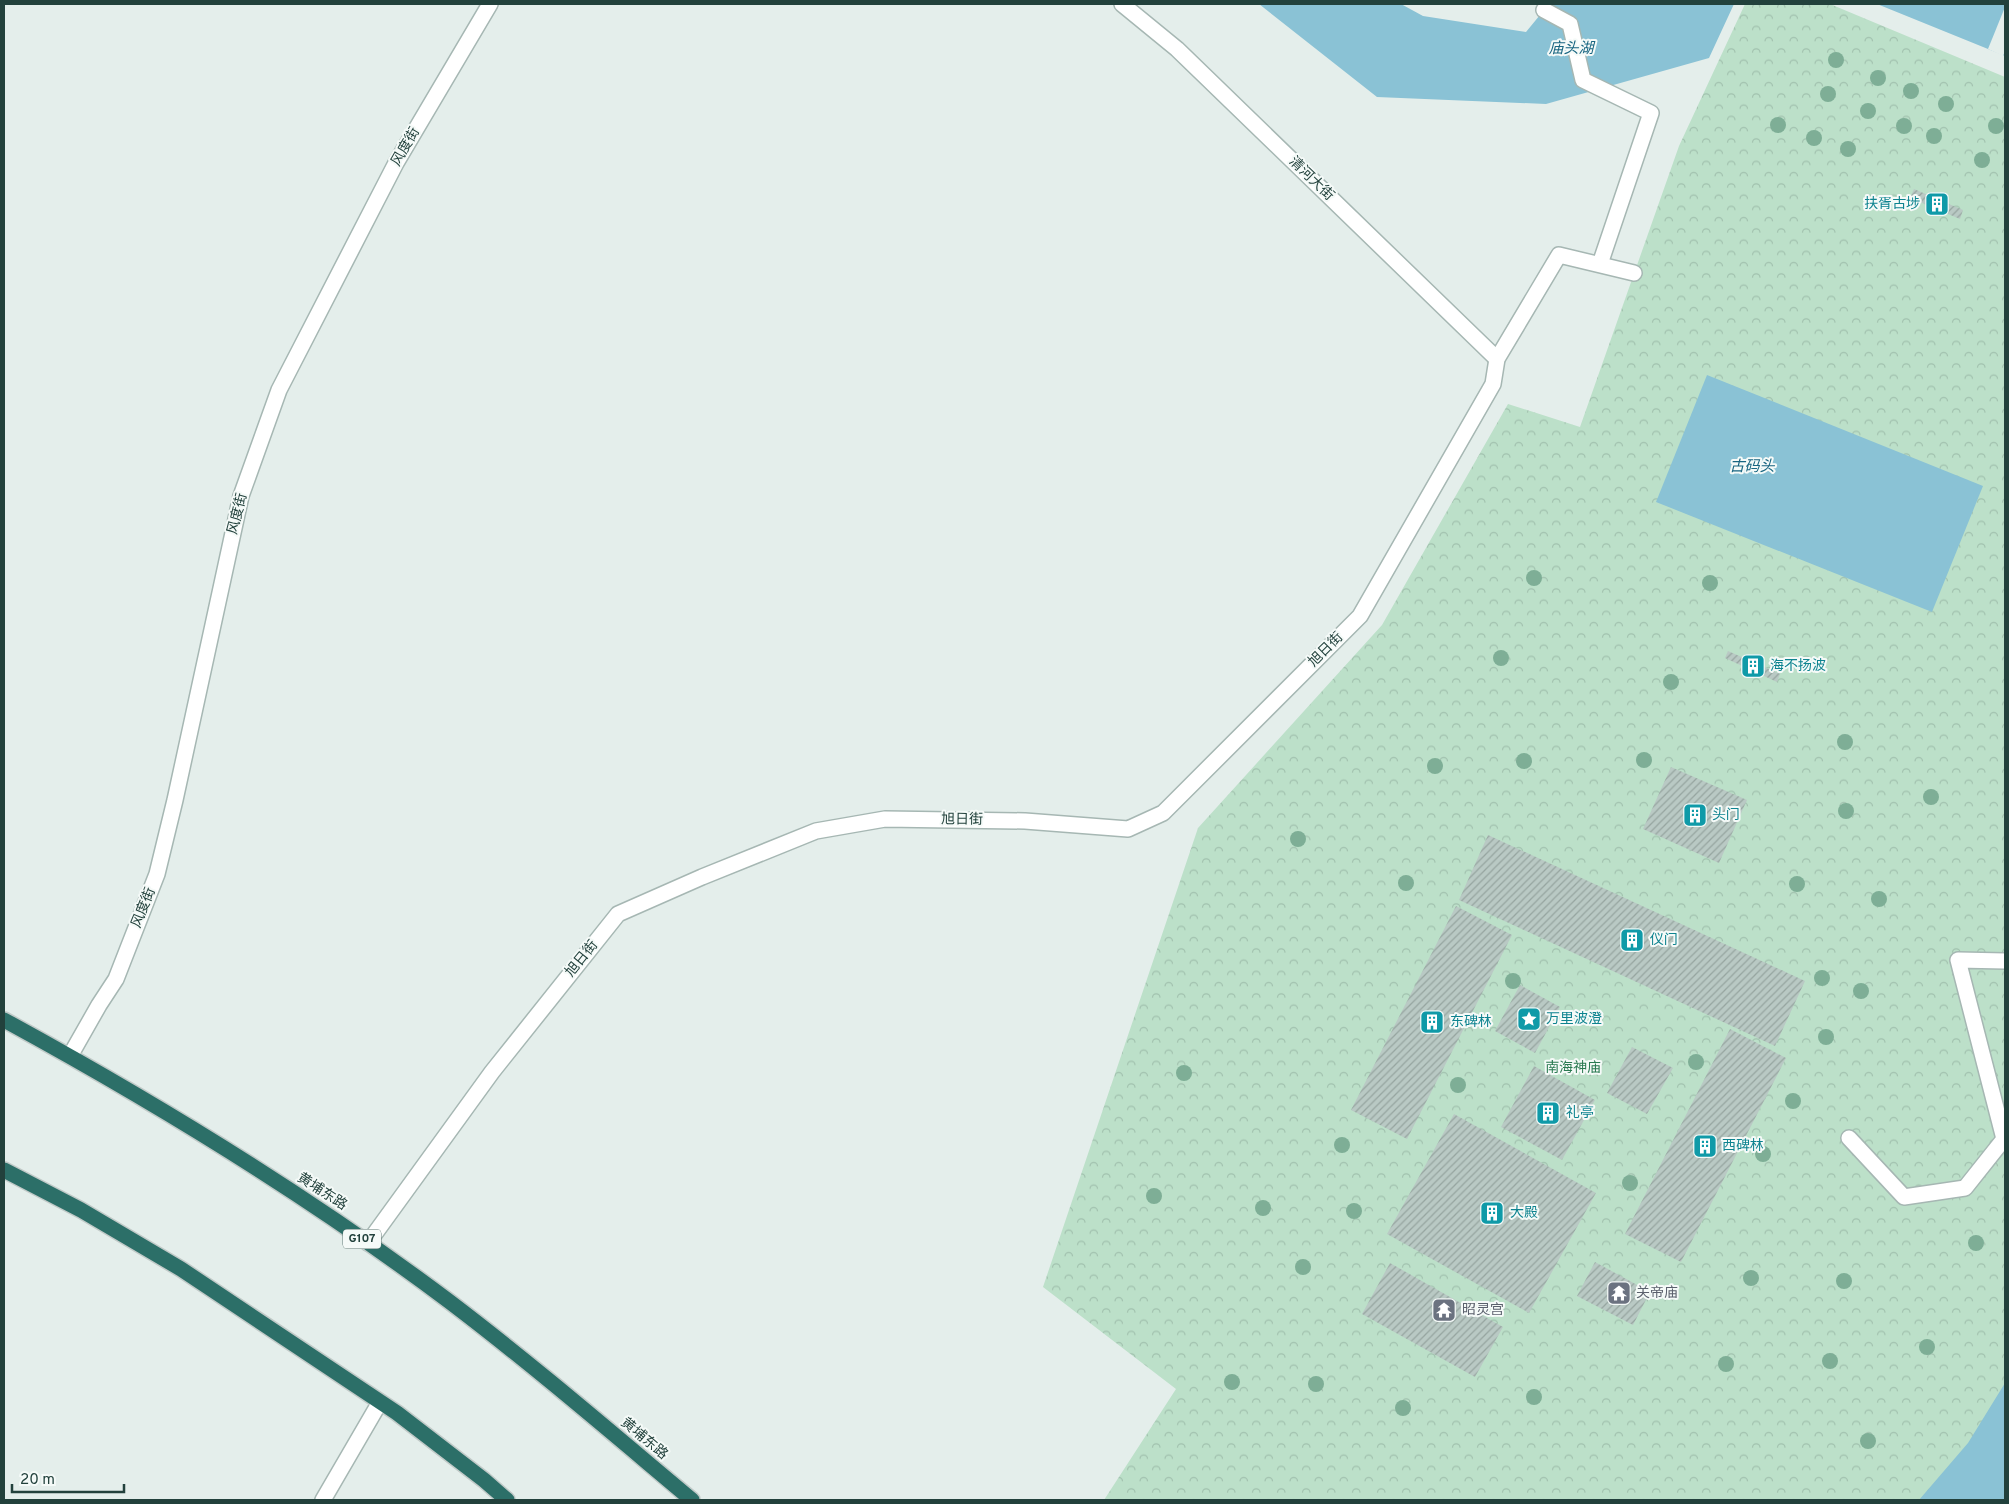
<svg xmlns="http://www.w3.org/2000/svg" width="2009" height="1504" font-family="Overpass,'Noto Sans SC',sans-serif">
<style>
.park{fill:url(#park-crowns)}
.water{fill:#8ac2d5}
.pier{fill:#e4eeeb}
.building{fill:url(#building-hatch)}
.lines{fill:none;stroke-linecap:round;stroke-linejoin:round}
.minor-casing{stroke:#a6b7b3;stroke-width:18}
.highway-casing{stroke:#c1cac8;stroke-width:18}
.minor{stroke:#fff;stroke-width:15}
.highway{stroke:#2c6f68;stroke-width:15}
.tree{fill:#7eae96}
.labels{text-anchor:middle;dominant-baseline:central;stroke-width:4;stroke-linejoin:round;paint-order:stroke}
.shield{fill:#f5faf8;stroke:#617874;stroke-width:1}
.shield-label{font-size:12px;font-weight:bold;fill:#22413c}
.street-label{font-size:14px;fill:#22413c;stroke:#f5faf8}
.culture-label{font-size:14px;fill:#0d838f;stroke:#f5faf8;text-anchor:start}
.park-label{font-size:14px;fill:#2a7a51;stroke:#f5faf8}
.worship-label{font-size:14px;fill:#5b616d;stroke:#f5faf8;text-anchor:start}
.water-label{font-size:15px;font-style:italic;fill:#186581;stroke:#f5faf8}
</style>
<defs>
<pattern id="park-crowns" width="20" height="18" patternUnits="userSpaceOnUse" patternTransform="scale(1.25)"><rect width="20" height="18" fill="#bce0c9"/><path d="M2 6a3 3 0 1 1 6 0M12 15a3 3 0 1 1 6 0" fill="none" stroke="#a1c1ae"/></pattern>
<pattern id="building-hatch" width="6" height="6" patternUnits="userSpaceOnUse" patternTransform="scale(1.25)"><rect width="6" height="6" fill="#b9c9c4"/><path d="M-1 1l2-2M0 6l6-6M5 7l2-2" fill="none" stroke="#96a5a0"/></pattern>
</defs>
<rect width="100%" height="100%" fill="#e4eeeb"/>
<!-- park -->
<path class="park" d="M 1745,4 L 1830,4 L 2005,77 L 2005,1500 L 1104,1500 L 1176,1389 L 1043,1287 L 1198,828 L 1382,625 L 1508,404 L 1580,427 L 1679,146 Z"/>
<!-- water -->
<g class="water">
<path d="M 1259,4 L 1401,4 L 1423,16 L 1526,32 L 1549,4 L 1734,4 L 1709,58 L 1546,104 L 1377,97 Z"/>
<path d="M 1877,4 L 2005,4 L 2005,56 L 1988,49 Z"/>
<path d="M 1707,375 L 1983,486 L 1932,612 L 1656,502 Z"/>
<path d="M 2005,1383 L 2005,1500 L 1919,1500 L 1968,1443 Z"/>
</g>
<!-- pier -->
<path class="pier" d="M 2005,7 L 2005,51 L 2003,56 L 1988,49 Z"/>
<!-- building -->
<g class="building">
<path d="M 1914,189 L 1963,210 L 1960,219 L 1910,198 Z"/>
<path d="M 1728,651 L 1780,674 L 1777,682 L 1725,658 Z"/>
<path d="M 1671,767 L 1747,800 L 1719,863 L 1643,829 Z"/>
<path d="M 1488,835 L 1805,981 L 1775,1046 L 1459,900 Z"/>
<path d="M 1456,906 L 1512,935 L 1407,1139 L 1351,1110 Z"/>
<path d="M 1520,985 L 1560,1007 L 1535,1053 L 1495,1031 Z"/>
<path d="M 1730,1029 L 1786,1058 L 1681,1262 L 1625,1234 Z"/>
<path d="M 1632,1047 L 1673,1068 L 1647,1114 L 1607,1093 Z"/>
<path d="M 1534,1066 L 1595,1100 L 1562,1160 L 1501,1127 Z"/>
<path d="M 1454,1114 L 1596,1193 L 1529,1313 L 1387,1234 Z"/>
<path d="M 1595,1262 L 1650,1292 L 1633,1325 L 1577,1296 Z"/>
<path d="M 1390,1263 L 1503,1327 L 1475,1377 L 1362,1314 Z"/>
</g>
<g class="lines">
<!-- minor casing -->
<g class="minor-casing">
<g id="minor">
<path d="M 1122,4 L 1177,49 L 1497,359"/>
<path d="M 1544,10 L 1570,24 L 1583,80 L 1651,113 L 1600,264"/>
<path d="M 70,1056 L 99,1005 L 116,979 L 157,874 L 175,800 L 241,496 L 279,390 L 396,163 L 490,4"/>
<path d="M 1849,1138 L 1904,1197 L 1965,1188 L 2004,1139 L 1958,960 L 2005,961"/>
<path d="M 368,1243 L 492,1072 L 618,914 L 702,877 L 816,831 L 885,819 L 1025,821 L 1128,829 L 1163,813 L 1360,616 L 1493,384 L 1497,359 L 1559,255 L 1634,273"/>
<path d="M 323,1500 L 380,1402"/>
</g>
</g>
<!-- highway casing -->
<g class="highway-casing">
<g id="highway">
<path d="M 4,1020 C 158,1104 309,1196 450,1302 C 533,1365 612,1433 692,1500"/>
<path d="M 4,1170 L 81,1210 L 181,1269 L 397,1413 L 484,1480 L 507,1500"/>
</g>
</g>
<!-- minor -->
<use href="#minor" class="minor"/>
<!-- highway -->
<use href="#highway" class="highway"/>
</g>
<!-- trees -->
<g class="tree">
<circle cx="1836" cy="60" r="8"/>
<circle cx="1878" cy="78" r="8"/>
<circle cx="1911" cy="91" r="8"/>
<circle cx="1828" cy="94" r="8"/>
<circle cx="1946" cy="104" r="8"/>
<circle cx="1868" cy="111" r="8"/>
<circle cx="1778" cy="125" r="8"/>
<circle cx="1904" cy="126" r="8"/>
<circle cx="1996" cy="126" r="8"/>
<circle cx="1934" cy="136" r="8"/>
<circle cx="1814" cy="138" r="8"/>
<circle cx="1848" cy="149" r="8"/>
<circle cx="1982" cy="160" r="8"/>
<circle cx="1534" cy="578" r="8"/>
<circle cx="1710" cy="583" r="8"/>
<circle cx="1501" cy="658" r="8"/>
<circle cx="1671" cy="682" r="8"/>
<circle cx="1845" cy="742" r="8"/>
<circle cx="1644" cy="760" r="8"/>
<circle cx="1524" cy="761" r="8"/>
<circle cx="1435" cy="766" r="8"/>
<circle cx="1931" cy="797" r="8"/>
<circle cx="1846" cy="811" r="8"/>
<circle cx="1298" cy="839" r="8"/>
<circle cx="1406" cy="883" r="8"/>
<circle cx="1797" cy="884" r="8"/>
<circle cx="1879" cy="899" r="8"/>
<circle cx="1822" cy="978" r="8"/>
<circle cx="1513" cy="981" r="8"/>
<circle cx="1861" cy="991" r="8"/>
<circle cx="1826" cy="1037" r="8"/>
<circle cx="1696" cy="1062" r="8"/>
<circle cx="1184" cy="1073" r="8"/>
<circle cx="1458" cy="1085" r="8"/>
<circle cx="1793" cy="1101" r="8"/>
<circle cx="1342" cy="1145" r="8"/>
<circle cx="1763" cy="1154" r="8"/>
<circle cx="1630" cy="1183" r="8"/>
<circle cx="1154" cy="1196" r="8"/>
<circle cx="1263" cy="1208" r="8"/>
<circle cx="1354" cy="1211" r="8"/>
<circle cx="1976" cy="1243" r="8"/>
<circle cx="1303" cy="1267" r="8"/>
<circle cx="1751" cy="1278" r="8"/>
<circle cx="1844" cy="1281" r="8"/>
<circle cx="1927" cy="1347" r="8"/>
<circle cx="1830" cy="1361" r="8"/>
<circle cx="1726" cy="1364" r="8"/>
<circle cx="1232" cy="1382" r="8"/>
<circle cx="1316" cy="1384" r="8"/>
<circle cx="1534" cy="1397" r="8"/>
<circle cx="1403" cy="1408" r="8"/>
<circle cx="1868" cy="1441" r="8"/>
</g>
<!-- icons -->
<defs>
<g id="building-square" transform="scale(1.25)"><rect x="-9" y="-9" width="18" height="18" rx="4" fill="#0f9aa8" stroke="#f5faf8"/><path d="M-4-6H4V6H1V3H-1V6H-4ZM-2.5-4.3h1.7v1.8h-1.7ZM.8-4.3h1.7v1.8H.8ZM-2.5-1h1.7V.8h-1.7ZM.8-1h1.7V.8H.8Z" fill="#fff"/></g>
<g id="sight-square" transform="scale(1.25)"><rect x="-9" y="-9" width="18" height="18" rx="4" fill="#0f9aa8" stroke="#f5faf8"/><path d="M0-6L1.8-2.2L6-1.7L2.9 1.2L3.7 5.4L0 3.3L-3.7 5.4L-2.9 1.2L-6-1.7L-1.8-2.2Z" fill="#fff"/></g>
<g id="temple-square" transform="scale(1.25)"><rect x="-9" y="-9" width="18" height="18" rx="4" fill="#6b7280" stroke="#f5faf8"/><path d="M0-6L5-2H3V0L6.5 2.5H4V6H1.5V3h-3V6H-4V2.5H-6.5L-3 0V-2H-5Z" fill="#fff"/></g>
</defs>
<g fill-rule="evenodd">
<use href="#building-square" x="1937" y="204"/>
<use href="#building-square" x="1753" y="666"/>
<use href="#building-square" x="1695" y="815"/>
<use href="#building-square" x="1632" y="940"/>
<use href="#sight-square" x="1529" y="1019"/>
<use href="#building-square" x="1432" y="1022"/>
<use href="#building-square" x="1548" y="1113"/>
<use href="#building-square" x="1705" y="1146"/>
<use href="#building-square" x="1492" y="1213"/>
<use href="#temple-square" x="1619" y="1293"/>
<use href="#temple-square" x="1444" y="1310"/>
</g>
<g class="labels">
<!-- shield labels -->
<rect class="shield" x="343" y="1229.5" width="38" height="19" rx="4"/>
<g class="shield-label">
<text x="362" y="1239">G107</text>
</g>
<!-- street labels -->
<g class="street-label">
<text transform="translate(406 147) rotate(-60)">风度街</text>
<text transform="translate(1311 179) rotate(44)">清河大街</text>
<text transform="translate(238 514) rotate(-76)">风度街</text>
<text transform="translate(1326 650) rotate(-45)">旭日街</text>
<text transform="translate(962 820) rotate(1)">旭日街</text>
<text transform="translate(144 908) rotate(-68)">风度街</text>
<text transform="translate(582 959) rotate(-51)">旭日街</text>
<text transform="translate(322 1192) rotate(33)">黄埔东路</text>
<text transform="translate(644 1439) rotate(40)">黄埔东路</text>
</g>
<!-- culture labels -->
<g class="culture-label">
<text x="1920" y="204" text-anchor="end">扶胥古埗</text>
<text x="1770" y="666">海不扬波</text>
<text x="1712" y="815">头门</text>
<text x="1650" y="940">仪门</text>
<text x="1546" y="1019">万里波澄</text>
<text x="1450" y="1022">东碑林</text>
<text x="1566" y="1113">礼亭</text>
<text x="1722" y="1146">西碑林</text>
<text x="1510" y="1213">大殿</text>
</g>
<!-- park labels -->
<g class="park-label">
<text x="1573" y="1068">南海神庙</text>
</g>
<!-- worship labels -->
<g class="worship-label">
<text x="1636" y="1293">关帝庙</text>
<text x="1462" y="1310">昭灵宫</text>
</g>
<!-- water labels -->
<g class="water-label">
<text x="1571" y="49">庙头湖</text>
<text x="1752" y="467">古码头</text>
</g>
</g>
<!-- border -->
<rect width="2009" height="1504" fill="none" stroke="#22413c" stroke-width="10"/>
<!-- scale -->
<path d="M12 1484v8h112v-8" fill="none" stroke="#22413c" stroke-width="2.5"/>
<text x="20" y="1484" font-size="15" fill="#22413c" stroke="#f5faf8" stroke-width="4" paint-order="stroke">20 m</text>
</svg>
